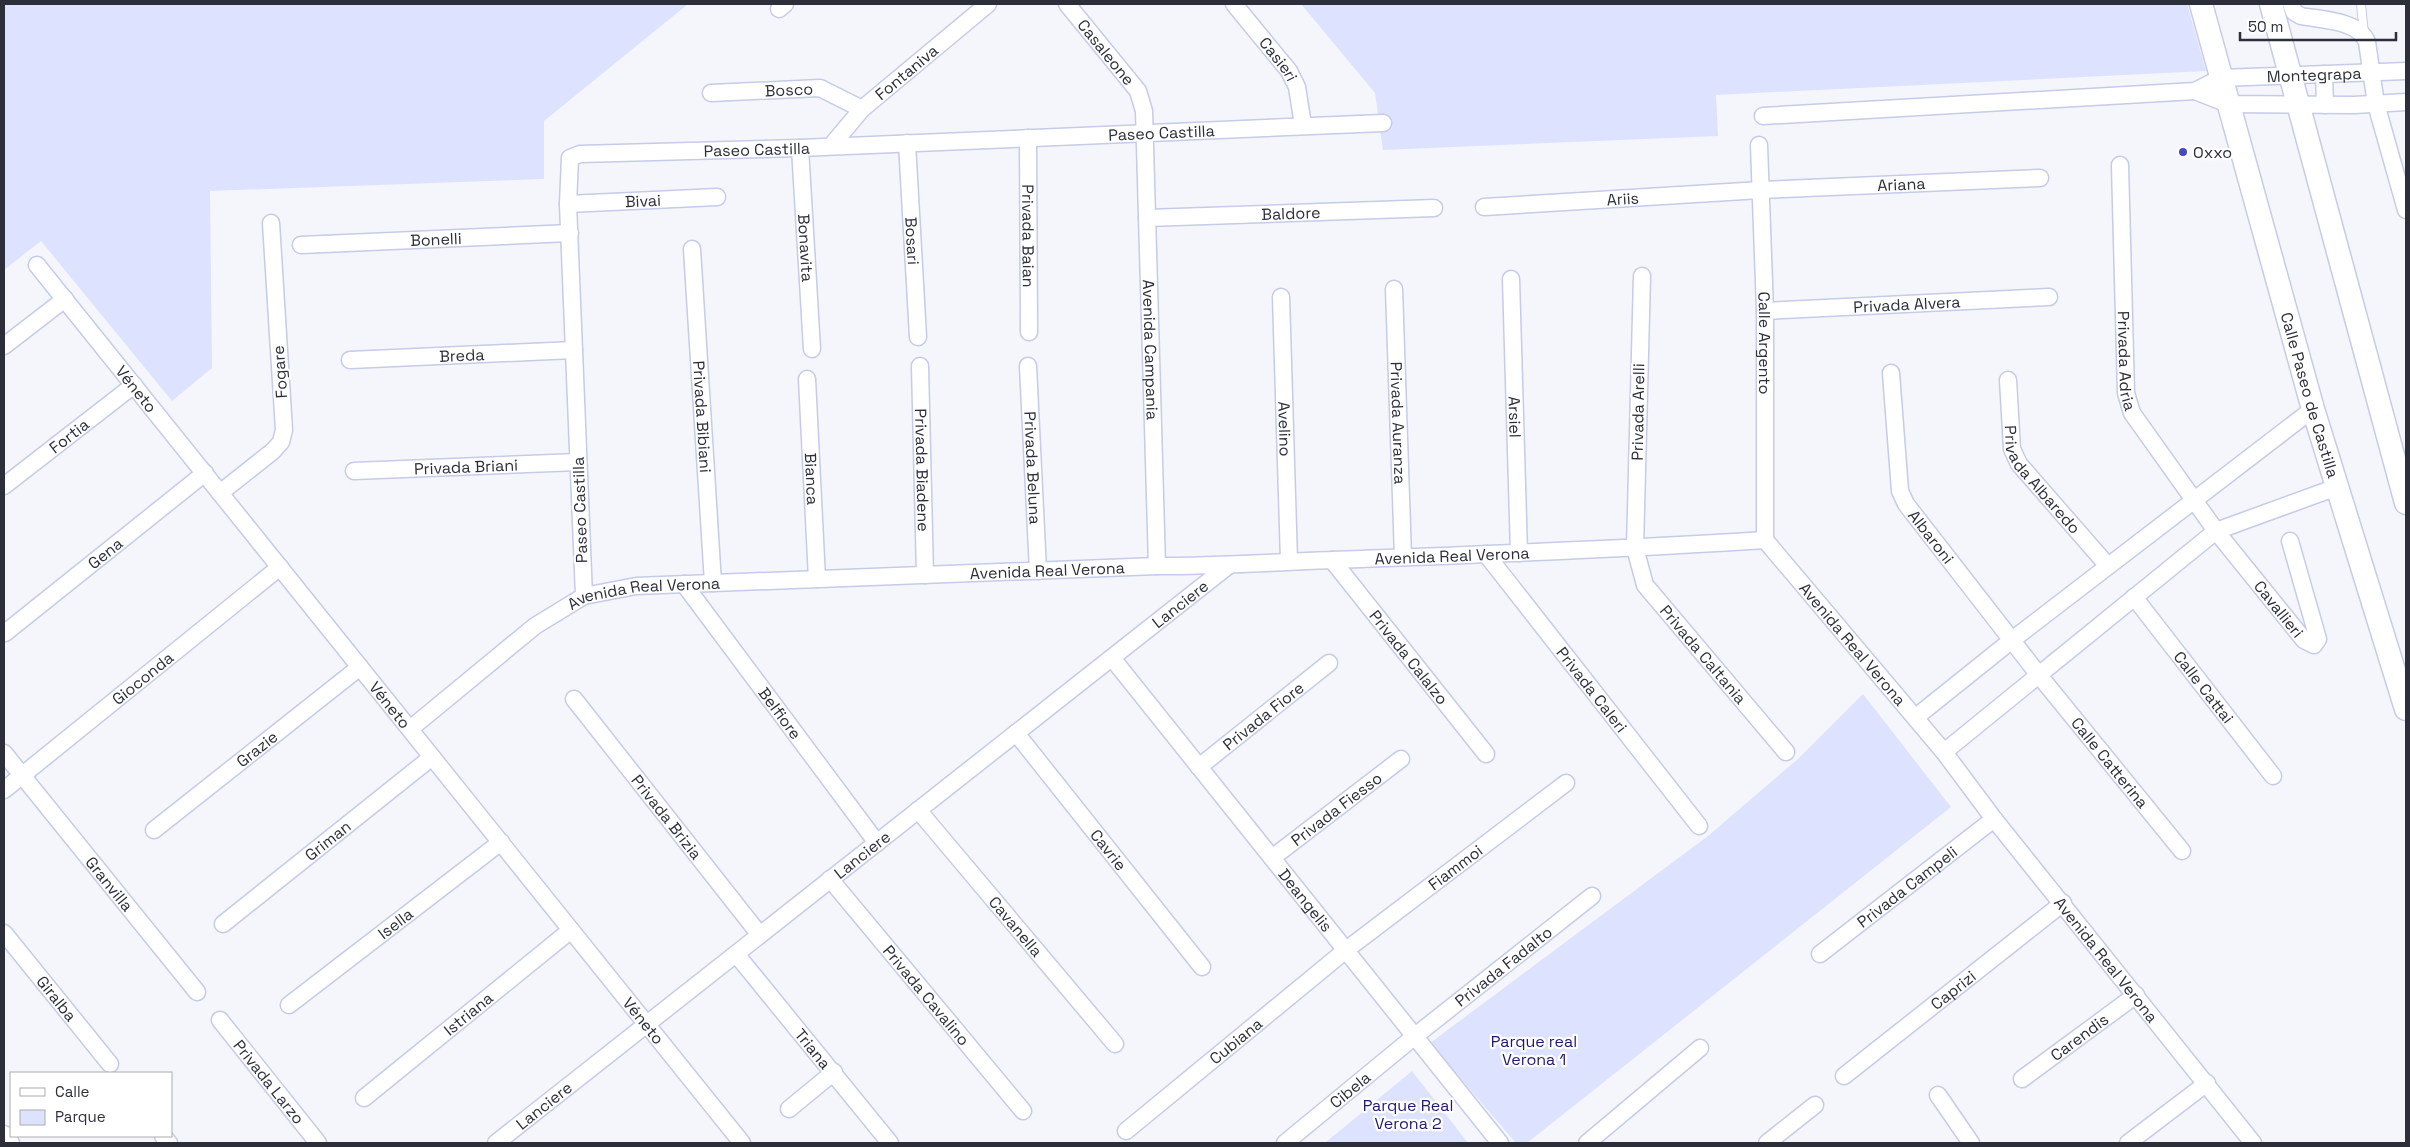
<svg xmlns="http://www.w3.org/2000/svg" width="2410" height="1147" font-family="'Space Grotesk',sans-serif">
<style>
.green{fill:#dde2fe}
.lines{fill:none;stroke-linecap:round;stroke-linejoin:round}
.lane-casing{stroke:#c5cbe8;stroke-width:10}
.street-casing{stroke:#c5cbe8;stroke-width:19}
.secondary-casing{stroke:#c5cbe8;stroke-width:25}
.lane{stroke:#fff;stroke-width:8}
.street{stroke:#fff;stroke-width:16}
.secondary{stroke:#fff;stroke-width:22}
.poi-dot{fill:#4849bf;stroke:#fff;stroke-width:2}
.labels{text-anchor:middle;dominant-baseline:central;stroke-width:4.5;stroke-linejoin:round;paint-order:stroke}
.street-label{font-size:16px;fill:#2c2f3a;stroke:#fff}
.poi-label{font-size:16px;fill:#2c2f3a;stroke:#fff;text-anchor:start}
.park-label{font-size:16px;fill:#201770;stroke:#fff}
</style>
<rect width="100%" height="100%" fill="#f5f6fc"/>
<!-- green -->
<g class="green">
<path d="M 4,4 L 688,4 L 544,121 L 544,179 L 210,191 L 212,368 L 172,401 L 41,241 L 4,270 Z"/>
<path d="M 1301,4 L 2187,4 L 2206,71 L 1716,95 L 1718,136 L 1383,150 L 1375,93 Z"/>
<path d="M 1863,694 L 1951,807 L 1527,1143 L 1516,1143 L 1430,1043 L 1708,836 L 1799,758 Z"/>
<path d="M 1412,1071 L 1468,1143 L 1325,1143 Z"/>
</g>
<g class="lines">
<!-- lane casing -->
<g class="lane-casing">
<path id="lane" d="M 2361,4 L 2364,34"/>
</g>
<!-- street casing -->
<g class="street-casing">
<g id="street">
<path id="s1" d="M 1067,4 L 1138,91 L 1144,111 L 1157,566"/>
<path id="s2" d="M 1234,4 L 1289,71 L 1297,87 L 1303,125"/>
<path d="M 2291,4 L 2294,12 L 2301,16 C 2322,20 2358,20 2367,42 L 2376,104 L 2406,210"/>
<path d="M 779,9 L 785,4"/>
<path d="M 2324,74 L 2325,105"/>
<path d="M 2195,91 L 2228,104 L 2354,105 L 2406,102"/>
<path id="s3" d="M 711,93 L 820,88 L 862,109"/>
<path id="s4" d="M 1763,116 L 2195,91 L 2221,78 L 2406,71"/>
<path id="s5" d="M 1028,138 L 1029,332"/>
<path id="s6" d="M 907,143 L 918,337"/>
<path id="s7" d="M 1759,145 L 1765,311 L 1765,540"/>
<path id="s8" d="M 831,146 L 862,109 L 988,4"/>
<path id="s9" d="M 800,148 L 812,349"/>
<path id="s10" d="M 2120,165 L 2126,393 L 2132,413 L 2216,531 L 2304,640 L 2314,645 L 2318,639 L 2290,541"/>
<path id="s11" d="M 568,204 L 717,197"/>
<path id="s12" d="M 1484,207 L 1761,190 L 2040,178"/>
<path id="s13" d="M 1147,218 L 1434,208"/>
<path id="s14" d="M 301,245 L 570,233"/>
<path id="s15" d="M 692,249 L 713,583"/>
<path id="s16" d="M 37,265 L 742,1143"/>
<path id="s17" d="M 1642,276 L 1635,548 L 1645,585 L 1786,752"/>
<path id="s18" d="M 1511,279 L 1519,553"/>
<path id="s19" d="M 1394,289 L 1403,557"/>
<path id="s20" d="M 1281,297 L 1289,561"/>
<path id="s21" d="M 1765,311 L 2049,297"/>
<path d="M 4,346 L 65,299"/>
<path id="s22" d="M 350,360 L 574,350"/>
<path id="s23" d="M 920,366 L 925,575"/>
<path id="s24" d="M 1028,366 L 1038,571"/>
<path id="s25" d="M 1891,373 L 1900,491 L 1906,504 L 2038,674 L 2182,851"/>
<path id="s26" d="M 807,379 L 817,579"/>
<path id="s27" d="M 2008,380 L 2012,449 L 2019,464 L 2108,566"/>
<path id="s28" d="M 354,471 L 578,462"/>
<path id="s29" d="M 4,486 L 134,385"/>
<path d="M 220,493 L 273,451 L 281,442 L 284,430 L 271,223"/>
<path id="s30" d="M 1765,540 L 1944,752 L 1994,819 L 2253,1143"/>
<path id="s31" d="M 1486,554 L 1699,826"/>
<path id="s32" d="M 1332,560 L 1486,754"/>
<path id="s33" d="M 684,584 L 877,843"/>
<path id="s34" d="M 584,596 L 568,204 L 570,158 L 580,154 L 800,148 L 1383,123"/>
<path id="s35" d="M 2134,597 L 2273,776"/>
<path id="s36" d="M 5,633 L 205,473"/>
<path id="s37" d="M 1112,658 L 1500,1143"/>
<path id="s38" d="M 574,699 L 760,935"/>
<path d="M 1916,717 L 2012,640 L 2313,409"/>
<path id="s39" d="M 410,729 L 535,626 L 584,596 L 636,586 L 1157,566 C 1225,566 1292,561 1361,559 C 1495,554 1630,549 1765,540"/>
<path id="s40" d="M 1016,733 L 1202,967"/>
<path d="M 1944,752 L 2216,531 L 2337,487"/>
<path id="s41" d="M 4,753 L 197,992"/>
<path id="s42" d="M 1199,767 L 1329,663"/>
<path id="s43" d="M 4,790 L 280,567"/>
<path id="s44" d="M 918,810 L 1115,1044"/>
<path id="s45" d="M 154,830 L 360,667"/>
<path id="s46" d="M 1272,858 L 1401,759"/>
<path id="s47" d="M 830,879 L 1023,1111"/>
<path id="s48" d="M 223,924 L 432,757"/>
<path id="s49" d="M 4,933 L 110,1064"/>
<path id="s50" d="M 736,954 L 890,1143"/>
<path id="s51" d="M 1820,954 L 1994,819"/>
<path id="s52" d="M 289,1005 L 501,842"/>
<path id="s53" d="M 220,1020 L 318,1143"/>
<path id="s54" d="M 1844,1076 L 2063,903"/>
<path id="s55" d="M 2022,1079 L 2136,995"/>
<path d="M 1938,1095 L 1971,1143"/>
<path id="s56" d="M 364,1098 L 571,930"/>
<path d="M 789,1109 L 834,1072"/>
<path id="s57" d="M 1126,1131 L 1346,950 L 1566,783"/>
<path d="M 4,1134 L 11,1143"/>
<path d="M 163,1136 L 169,1143"/>
<path id="s58" d="M 496,1143 L 1228,566"/>
<path id="s59" d="M 1285,1143 L 1415,1036 L 1592,896"/>
<path d="M 1587,1143 L 1700,1048"/>
<path d="M 1767,1143 L 1815,1105"/>
<path d="M 2128,1143 L 2207,1083"/>
</g>
</g>
<!-- secondary casing -->
<g class="secondary-casing">
<g id="secondary">
<path id="s60" d="M 2201,4 L 2313,409 L 2406,709"/>
<path d="M 2271,4 L 2406,503"/>
</g>
</g>
<!-- lane -->
<use href="#lane" class="lane"/>
<!-- street -->
<use href="#street" class="street"/>
<!-- secondary -->
<use href="#secondary" class="secondary"/>
</g>
<!-- markers -->
<circle class="poi-dot" cx="2183" cy="152" r="5"/>
<g class="labels">
<!-- street labels -->
<g class="street-label">
<text stroke="none"><textPath href="#s1" startOffset="62">Casaleone</textPath></text>
<text stroke="none"><textPath href="#s2" startOffset="71">Casieri</textPath></text>
<text stroke="none"><textPath href="#s8" startOffset="106">Fontaniva</textPath></text>
<text stroke="none"><textPath href="#s4" startOffset="555">Montegrapa</textPath></text>
<text stroke="none"><textPath href="#s3" startOffset="78">Bosco</textPath></text>
<text stroke="none"><textPath href="#s34" startOffset="1031">Paseo Castilla</textPath></text>
<text stroke="none"><textPath href="#s34" startOffset="626">Paseo Castilla</textPath></text>
<text stroke="none"><textPath href="#s12" startOffset="418">Ariana</textPath></text>
<text stroke="none"><textPath href="#s12" startOffset="139">Ariis</textPath></text>
<text stroke="none"><textPath href="#s11" startOffset="75">Bivai</textPath></text>
<text stroke="none"><textPath href="#s13" startOffset="144">Baldore</textPath></text>
<text stroke="none"><textPath href="#s5" startOffset="98">Privada Baian</textPath></text>
<text stroke="none"><textPath href="#s14" startOffset="135">Bonelli</textPath></text>
<text stroke="none"><textPath href="#s6" startOffset="98">Bosari</textPath></text>
<text stroke="none"><textPath href="#s9" startOffset="100">Bonavita</textPath></text>
<text stroke="none"><textPath href="#s21" startOffset="142">Privada Alvera</textPath></text>
<text stroke="none"><textPath href="#s7" startOffset="198">Calle Argento</textPath></text>
<text stroke="none"><textPath href="#s1" startOffset="372">Avenida Campania</textPath></text>
<text stroke="none"><textPath href="#s22" startOffset="112">Breda</textPath></text>
<text stroke="none"><textPath href="#s10" startOffset="196">Privada Adria</textPath></text>
<text transform="translate(280 372) rotate(-94)">Fogare</text>
<text stroke="none"><textPath href="#s16" startOffset="159">Véneto</textPath></text>
<text stroke="none"><textPath href="#s60" startOffset="406">Calle Paseo de Castilla</textPath></text>
<text transform="translate(1638 412) rotate(-89)">Privada Arelli</text>
<text stroke="none"><textPath href="#s15" startOffset="168">Privada Bibiani</textPath></text>
<text stroke="none"><textPath href="#s18" startOffset="138">Arsiel</textPath></text>
<text stroke="none"><textPath href="#s19" startOffset="134">Privada Auranza</textPath></text>
<text stroke="none"><textPath href="#s20" startOffset="132">Avelino</textPath></text>
<text stroke="none"><textPath href="#s29" startOffset="82">Fortia</textPath></text>
<text stroke="none"><textPath href="#s28" startOffset="112">Privada Briani</textPath></text>
<text stroke="none"><textPath href="#s24" startOffset="102">Privada Beluna</textPath></text>
<text stroke="none"><textPath href="#s23" startOffset="104">Privada Biadene</textPath></text>
<text stroke="none"><textPath href="#s27" startOffset="110">Privada Albaredo</textPath></text>
<text stroke="none"><textPath href="#s26" startOffset="100">Bianca</textPath></text>
<text transform="translate(580 510) rotate(-92)">Paseo Castilla</text>
<text stroke="none"><textPath href="#s25" startOffset="174">Albaroni</textPath></text>
<text stroke="none"><textPath href="#s36" startOffset="128">Gena</textPath></text>
<text stroke="none"><textPath href="#s39" startOffset="1089">Avenida Real Verona</textPath></text>
<text stroke="none"><textPath href="#s39" startOffset="684">Avenida Real Verona</textPath></text>
<text stroke="none"><textPath href="#s39" startOffset="279">Avenida Real Verona</textPath></text>
<text stroke="none"><textPath href="#s58" startOffset="871">Lanciere</textPath></text>
<text stroke="none"><textPath href="#s10" startOffset="494">Cavallieri</textPath></text>
<text stroke="none"><textPath href="#s30" startOffset="136">Avenida Real Verona</textPath></text>
<text stroke="none"><textPath href="#s17" startOffset="401">Privada Caltania</textPath></text>
<text stroke="none"><textPath href="#s32" startOffset="124">Privada Calalzo</textPath></text>
<text stroke="none"><textPath href="#s43" startOffset="178">Gioconda</textPath></text>
<text stroke="none"><textPath href="#s35" startOffset="114">Calle Cattai</textPath></text>
<text stroke="none"><textPath href="#s31" startOffset="172">Privada Caleri</textPath></text>
<text stroke="none"><textPath href="#s16" startOffset="564">Véneto</textPath></text>
<text stroke="none"><textPath href="#s33" startOffset="161">Belfiore</textPath></text>
<text stroke="none"><textPath href="#s42" startOffset="82">Privada Fiore</textPath></text>
<text stroke="none"><textPath href="#s45" startOffset="131">Grazie</textPath></text>
<text stroke="none"><textPath href="#s25" startOffset="462">Calle Catterina</textPath></text>
<text stroke="none"><textPath href="#s46" startOffset="81">Privada Fiesso</textPath></text>
<text stroke="none"><textPath href="#s38" startOffset="150">Privada Brizia</textPath></text>
<text stroke="none"><textPath href="#s48" startOffset="134">Griman</textPath></text>
<text stroke="none"><textPath href="#s40" startOffset="149">Cavrie</textPath></text>
<text stroke="none"><textPath href="#s58" startOffset="466">Lanciere</textPath></text>
<text stroke="none"><textPath href="#s57" startOffset="422">Fiammoi</textPath></text>
<text stroke="none"><textPath href="#s41" startOffset="168">Granvilla</textPath></text>
<text stroke="none"><textPath href="#s51" startOffset="110">Privada Campeli</textPath></text>
<text stroke="none"><textPath href="#s37" startOffset="310">Deangelis</textPath></text>
<text stroke="none"><textPath href="#s52" startOffset="134">Isella</textPath></text>
<text stroke="none"><textPath href="#s44" startOffset="152">Cavanella</textPath></text>
<text stroke="none"><textPath href="#s30" startOffset="541">Avenida Real Verona</textPath></text>
<text stroke="none"><textPath href="#s59" startOffset="281">Privada Fadalto</textPath></text>
<text stroke="none"><textPath href="#s54" startOffset="139">Caprizi</textPath></text>
<text stroke="none"><textPath href="#s47" startOffset="151">Privada Cavalino</textPath></text>
<text stroke="none"><textPath href="#s49" startOffset="84">Giralba</textPath></text>
<text stroke="none"><textPath href="#s56" startOffset="134">Istriana</textPath></text>
<text stroke="none"><textPath href="#s16" startOffset="969">Véneto</textPath></text>
<text stroke="none"><textPath href="#s55" startOffset="71">Carendis</textPath></text>
<text stroke="none"><textPath href="#s57" startOffset="142">Cubiana</textPath></text>
<text stroke="none"><textPath href="#s50" startOffset="122">Triana</textPath></text>
<text stroke="none"><textPath href="#s53" startOffset="79">Privada Larzo</textPath></text>
<text stroke="none"><textPath href="#s59" startOffset="84">Cibela</textPath></text>
<text stroke="none"><textPath href="#s58" startOffset="61">Lanciere</textPath></text>
</g>
<!-- poi labels -->
<g class="poi-label">
<text x="2193" y="152">Oxxo</text>
</g>
<!-- park labels -->
<g class="park-label">
<text x="1534" y="1041">Parque real<tspan x="1534" dy="18">Verona 1</tspan></text>
<text x="1408" y="1105">Parque Real<tspan x="1408" dy="18">Verona 2</tspan></text>
</g>
</g>
<!-- border -->
<rect width="2410" height="1147" fill="none" stroke="#2c2f3a" stroke-width="10"/>
<!-- legend -->
<rect x="10" y="1072" width="162" height="65" fill="#ffffff" stroke="#abacb0"/>
<rect x="20" y="1088" width="25" height="8" fill="#ffffff" stroke="#abacb0"/>
<text x="55" y="1097" font-size="15" fill="#2c2f3a">Calle</text>
<rect x="20" y="1110" width="25" height="15" fill="#dde2fe" stroke="#abacb0"/>
<text x="55" y="1122" font-size="15" fill="#2c2f3a">Parque</text>
<!-- scale -->
<path d="M2240 32v8h156v-8" fill="none" stroke="#2c2f3a" stroke-width="2.5"/>
<text x="2248" y="32" font-size="15" fill="#2c2f3a" stroke="#ffffff" stroke-width="4" paint-order="stroke">50 m</text>
</svg>
